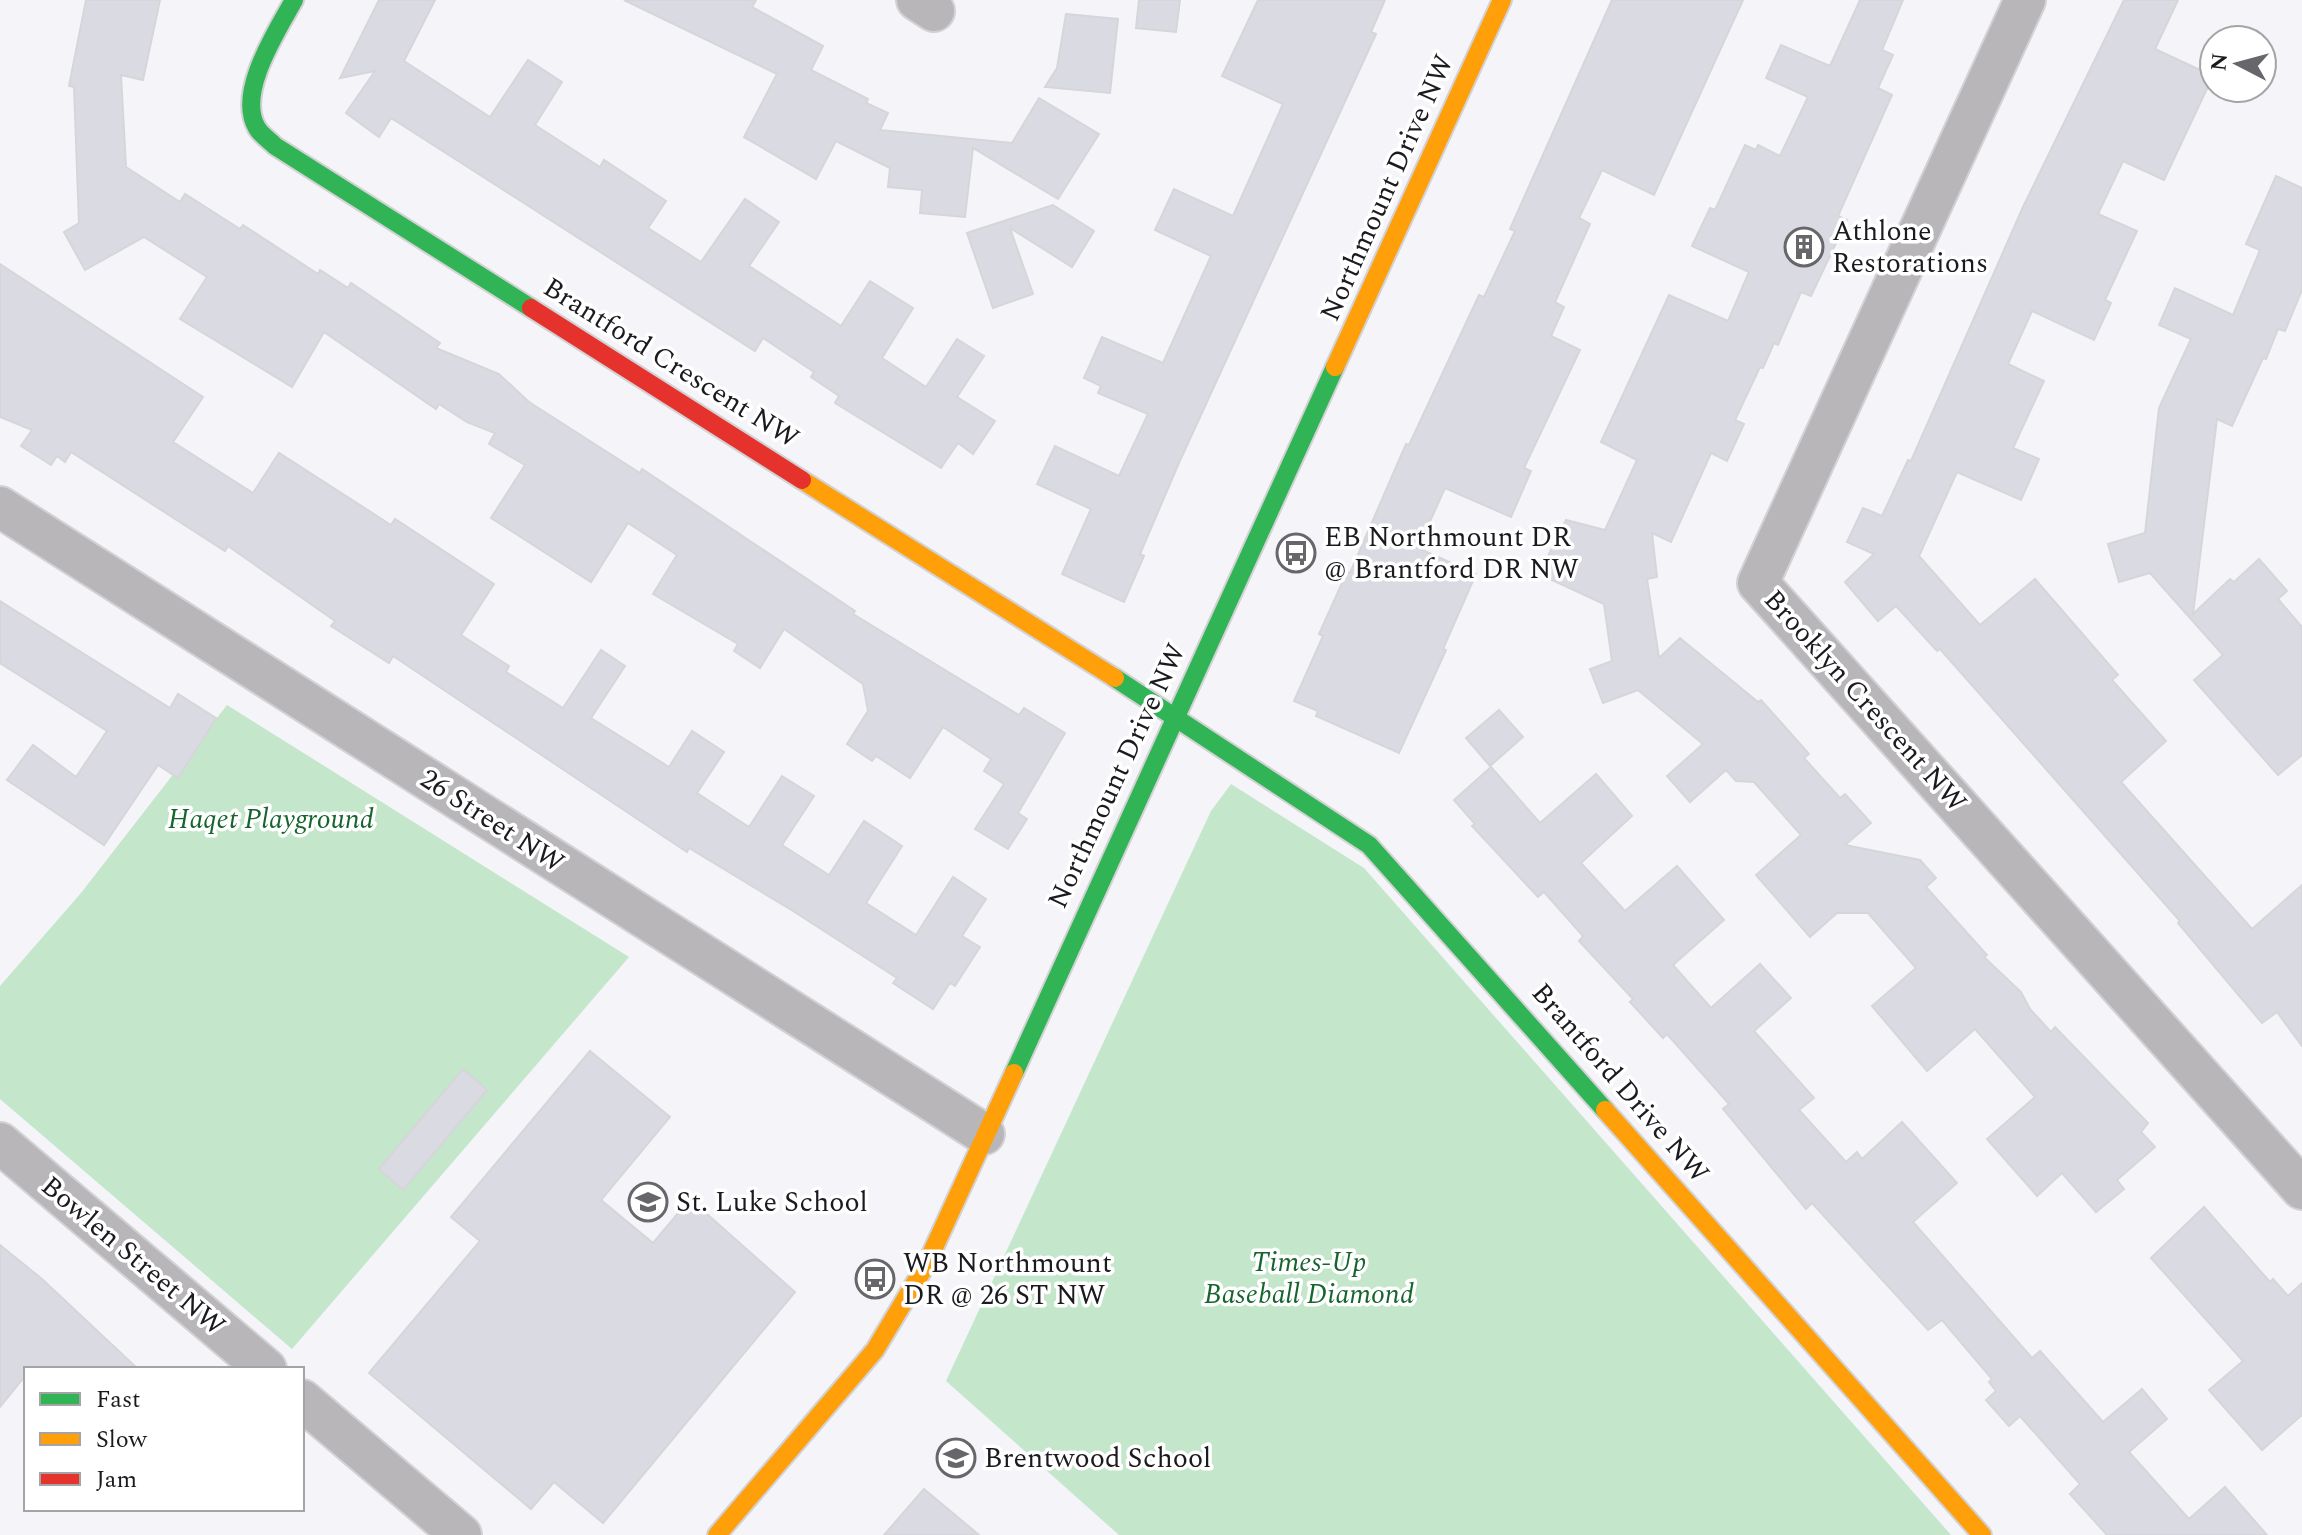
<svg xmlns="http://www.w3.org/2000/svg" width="2302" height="1535" font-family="Spectral,serif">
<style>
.green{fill:#c4e6cb}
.building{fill:#dadae2;stroke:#d6d6da;stroke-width:2}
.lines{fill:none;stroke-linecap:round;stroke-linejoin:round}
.street-casing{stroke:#d2d2d5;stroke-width:44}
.fast-casing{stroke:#d2d2d5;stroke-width:22}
.slow-casing{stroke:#d2d2d5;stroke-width:22}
.jam-casing{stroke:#d2d2d5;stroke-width:22}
.street{stroke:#b8b6b8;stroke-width:40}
.fast{stroke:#30b455;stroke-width:18}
.slow{stroke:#ff9f0a;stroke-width:18}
.jam{stroke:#e5322d;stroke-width:18}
.labels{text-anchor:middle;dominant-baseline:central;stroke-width:7;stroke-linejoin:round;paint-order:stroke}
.street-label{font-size:28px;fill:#1b1a1e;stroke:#fff}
.poi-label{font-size:28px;fill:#1b1a1e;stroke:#fff;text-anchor:start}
.park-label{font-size:28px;font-style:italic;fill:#17652e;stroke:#fff}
</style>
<rect width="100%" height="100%" fill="#f4f4f9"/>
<!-- green -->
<g class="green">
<path d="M 227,705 L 629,957 L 292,1349 L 0,1099 L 0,986 L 81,893 Z"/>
<path d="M 1231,784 L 1364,868 L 1951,1535 L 1119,1535 L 946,1381 L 1211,811 Z"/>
</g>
<!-- building -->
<g class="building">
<path d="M 86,0 L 160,0 L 143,80 L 121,75 L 126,167 L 180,202 L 185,194 L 240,229 L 243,225 L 318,274 L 320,270 L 348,288 L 351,283 L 440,343 L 436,348 L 499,374 L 529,402 L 640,473 L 642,469 L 855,611 L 853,614 L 1019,715 L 1024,708 L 1065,733 L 1018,813 L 1027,819 L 1008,849 L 975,829 L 1004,784 L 984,771 L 991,759 L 943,727 L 910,778 L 876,756 L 872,761 L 847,744 L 868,711 L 863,684 L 784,629 L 760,668 L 734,651 L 738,644 L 653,594 L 677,555 L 628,523 L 591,582 L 491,518 L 525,465 L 489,444 L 495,433 L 467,422 L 439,404 L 436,409 L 324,332 L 292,387 L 180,319 L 207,277 L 144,237 L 85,270 L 64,232 L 79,223 L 74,87 L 69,86 Z"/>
<path d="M 379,0 L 435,0 L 404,61 L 490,117 L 528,60 L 562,82 L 535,125 L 600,167 L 604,160 L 666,201 L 648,228 L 701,262 L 745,199 L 779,222 L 749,266 L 841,326 L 870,281 L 913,308 L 882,358 L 926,387 L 957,339 L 984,356 L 957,397 L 995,421 L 973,454 L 958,443 L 941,468 L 835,403 L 839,396 L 811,377 L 814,372 L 763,338 L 755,351 L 391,118 L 379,137 L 346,113 L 375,71 L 340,78 Z"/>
<path d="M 624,0 L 756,0 L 752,7 L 823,46 L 811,70 L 868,99 L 866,103 L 888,113 L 880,130 L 1012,143 L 1039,98 L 1099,134 L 1058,199 L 973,148 L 965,217 L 920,213 L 922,190 L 888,187 L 890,168 L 836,141 L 816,179 L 744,137 L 777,74 Z"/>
<path d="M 1139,0 L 1180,0 L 1176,32 L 1136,28 Z"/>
<path d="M 1258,0 L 1385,0 L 1371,32 L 1376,34 L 1178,465 L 1140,554 L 1144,556 L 1124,602 L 1062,574 L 1091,509 L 1037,484 L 1055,446 L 1119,476 L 1148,414 L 1098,393 L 1101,386 L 1084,378 L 1102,337 L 1163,363 L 1211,256 L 1155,230 L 1174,189 L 1233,216 L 1283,104 L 1222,76 Z"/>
<path d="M 1612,0 L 1743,0 L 1654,195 L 1602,170 L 1579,218 L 1590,224 L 1555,302 L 1564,307 L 1551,336 L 1580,350 L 1524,468 L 1531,471 L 1511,517 L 1445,488 L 1418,548 L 1476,574 L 1443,649 L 1446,650 L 1399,753 L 1316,716 L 1318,711 L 1294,701 L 1323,636 L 1319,634 L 1347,572 L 1350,573 L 1406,444 L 1409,445 L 1479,295 L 1484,297 L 1515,231 L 1510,229 Z"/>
<path d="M 1860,0 L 1903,0 L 1882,50 L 1893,55 L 1878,88 L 1892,95 L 1838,216 L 1847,220 L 1811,296 L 1801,292 L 1778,345 L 1774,343 L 1763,368 L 1760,367 L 1735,420 L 1744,424 L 1727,461 L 1711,453 L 1671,542 L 1652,533 L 1657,577 L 1647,579 L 1659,658 L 1680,638 L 1758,702 L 1761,700 L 1809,754 L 1804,758 L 1840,798 L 1845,794 L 1871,823 L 1845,845 L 1920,860 L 1936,878 L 1926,887 L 1987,955 L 1984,957 L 2021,992 L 2030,1009 L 2051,1032 L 2055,1027 L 2148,1123 L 2141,1132 L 2155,1147 L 2117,1180 L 2124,1189 L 2096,1212 L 2062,1173 L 2037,1196 L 1987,1139 L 2035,1097 L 1975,1029 L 1927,1071 L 1872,1006 L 1916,968 L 1868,913 L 1837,913 L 1810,937 L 1756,875 L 1801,835 L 1754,782 L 1736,781 L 1726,770 L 1690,802 L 1667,776 L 1703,744 L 1638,690 L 1603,703 L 1590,669 L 1612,661 L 1604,604 L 1539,574 L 1566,520 L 1605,530 L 1637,460 L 1601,442 L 1669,295 L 1728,321 L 1749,272 L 1692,246 L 1710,208 L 1715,210 L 1745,145 L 1756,150 L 1758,145 L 1780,156 L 1808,97 L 1766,78 L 1781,45 L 1830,66 Z"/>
<path d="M 2124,0 L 2178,0 L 2155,49 L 2213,76 L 2164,180 L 2123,161 L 2098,214 L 2137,231 L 2105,300 L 2111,303 L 2094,340 L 2032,311 L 2008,364 L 2044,381 L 2013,448 L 2039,459 L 2021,500 L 1957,472 L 1919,556 L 1980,625 L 2035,579 L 2118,675 L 2112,680 L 2166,741 L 2121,782 L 2252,929 L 2302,885 L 2302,1046 L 2277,1012 L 2262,1023 L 2178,923 L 2180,921 L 1940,649 L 1937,651 L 1896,606 L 1878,621 L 1845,582 L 1874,554 L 1847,542 L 1863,508 L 1882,516 L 1908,460 L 1911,461 L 2023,207 Z"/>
<path d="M 1066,14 L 1118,19 L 1110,93 L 1045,87 L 1057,68 Z"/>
<path d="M 2276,176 L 2302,188 L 2302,290 L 2285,331 L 2278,329 L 2266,359 L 2263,358 L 2232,426 L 2217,419 L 2193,614 L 2230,579 L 2234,582 L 2259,559 L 2287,591 L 2278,599 L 2302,627 L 2302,755 L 2278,775 L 2194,680 L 2223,655 L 2150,573 L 2119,582 L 2108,544 L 2145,533 L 2159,408 L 2191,339 L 2159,325 L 2175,288 L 2233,315 L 2260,250 L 2246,244 Z"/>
<path d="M 1053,205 L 1094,231 L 1072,267 L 1010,228 L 1033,294 L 993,308 L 967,233 Z"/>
<path d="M 0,264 L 203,397 L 173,442 L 253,493 L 279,453 L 391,525 L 395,519 L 494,584 L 461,635 L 509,666 L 506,672 L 563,708 L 601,650 L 625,666 L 591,718 L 669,767 L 692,731 L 724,752 L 697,793 L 749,827 L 782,776 L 814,796 L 782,845 L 829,875 L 864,821 L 902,846 L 866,903 L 916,935 L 953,877 L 986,899 L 962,936 L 980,947 L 955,986 L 950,983 L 933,1009 L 893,983 L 897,978 L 793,911 L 689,848 L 687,852 L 393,656 L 389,663 L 331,626 L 335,621 L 228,546 L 225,551 L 71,452 L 65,462 L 57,456 L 51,465 L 21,446 L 32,430 L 0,417 Z"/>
<path d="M 0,601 L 170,708 L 178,694 L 216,718 L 178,778 L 158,765 L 104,845 L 7,780 L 33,745 L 76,777 L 107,731 L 0,663 Z"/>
<path d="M 1499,710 L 1523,737 L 1490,766 L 1466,738 Z"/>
<path d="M 1491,767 L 1540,823 L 1596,774 L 1632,816 L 1581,863 L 1625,911 L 1677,866 L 1724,920 L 1673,965 L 1711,1008 L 1760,964 L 1791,998 L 1754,1031 L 1814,1098 L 1799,1110 L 1846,1162 L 1857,1152 L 1862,1159 L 1902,1122 L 1957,1183 L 1913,1222 L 2032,1358 L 2040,1351 L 2103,1422 L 2142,1389 L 2167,1419 L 2129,1452 L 2189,1519 L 2225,1487 L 2267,1535 L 2107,1535 L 2070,1494 L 2080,1484 L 2020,1416 L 2009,1426 L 1986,1400 L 1996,1391 L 1989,1382 L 1992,1379 L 1942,1320 L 1928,1330 L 1812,1203 L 1806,1209 L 1723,1109 L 1729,1104 L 1667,1034 L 1663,1038 L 1630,1002 L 1633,999 L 1579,941 L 1583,936 L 1544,892 L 1538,897 L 1472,826 L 1475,824 L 1454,800 Z"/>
<path d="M 590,1051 L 670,1117 L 601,1200 L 653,1243 L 690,1199 L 795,1292 L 603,1523 L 554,1482 L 531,1509 L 369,1373 L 480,1241 L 451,1217 Z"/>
<path d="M 463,1069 L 487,1090 L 403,1190 L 379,1169 Z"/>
<path d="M 2204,1207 L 2270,1282 L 2273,1279 L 2288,1296 L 2302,1283 L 2302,1415 L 2262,1450 L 2209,1390 L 2243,1361 L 2151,1258 Z"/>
<path d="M 0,1245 L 42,1279 L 138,1369 L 26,1369 L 26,1375 L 0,1407 Z"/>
<path d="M 924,1489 L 979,1535 L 884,1535 Z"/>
</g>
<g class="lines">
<!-- street casing -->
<g class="street-casing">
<g id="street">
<path d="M 917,0 L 934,11"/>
<path d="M 2025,0 L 1758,583 L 2302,1189"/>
<path d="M 0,507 L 984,1134"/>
<path d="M 0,1143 L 266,1369"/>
<path d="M 302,1400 L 461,1535"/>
</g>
</g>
<!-- fast casing -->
<g class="fast-casing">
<g id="fast">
<path d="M 294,0 C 277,31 236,93 257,128 C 261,135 269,140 275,146 L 531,308"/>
<path d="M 1115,678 L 1369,845 L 1605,1110"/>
<path d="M 1014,1073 L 1335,367"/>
</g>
</g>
<!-- slow casing -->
<g class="slow-casing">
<g id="slow">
<path d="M 1335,367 L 1502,0"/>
<path d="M 802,480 L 1115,678"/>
<path d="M 1605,1110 L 1982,1535"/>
<path d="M 717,1535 L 875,1350 L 927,1263 L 1014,1073"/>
</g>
</g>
<!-- jam casing -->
<g class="jam-casing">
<path id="jam" d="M 531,308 L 802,480"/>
</g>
<!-- street -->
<use href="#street" class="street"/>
<!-- fast -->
<use href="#fast" class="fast"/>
<!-- slow -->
<use href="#slow" class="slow"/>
<!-- jam -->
<use href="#jam" class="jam"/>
</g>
<!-- icons -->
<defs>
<g id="building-ring" transform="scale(2)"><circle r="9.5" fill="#fff" stroke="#67666b" stroke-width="1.5"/><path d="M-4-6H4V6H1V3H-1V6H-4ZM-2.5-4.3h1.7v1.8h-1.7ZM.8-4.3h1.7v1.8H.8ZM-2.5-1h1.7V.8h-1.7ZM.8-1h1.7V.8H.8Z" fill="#67666b"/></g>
<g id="bus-ring" transform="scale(2)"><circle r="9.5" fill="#fff" stroke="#67666b" stroke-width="1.5"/><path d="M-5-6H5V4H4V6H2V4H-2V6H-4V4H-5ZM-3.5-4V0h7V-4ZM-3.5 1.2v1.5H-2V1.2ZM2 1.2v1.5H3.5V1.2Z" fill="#67666b"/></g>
<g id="school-ring" transform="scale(2)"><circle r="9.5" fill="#fff" stroke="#67666b" stroke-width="1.5"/><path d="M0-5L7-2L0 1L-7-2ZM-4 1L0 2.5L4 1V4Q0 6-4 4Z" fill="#67666b"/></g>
</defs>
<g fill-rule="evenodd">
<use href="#building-ring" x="1804" y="247"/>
<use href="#bus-ring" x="1296" y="553"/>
<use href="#school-ring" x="648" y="1202"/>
<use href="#bus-ring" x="875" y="1279"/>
<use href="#school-ring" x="956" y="1458"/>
</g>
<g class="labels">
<!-- street labels -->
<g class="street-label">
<text transform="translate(1387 188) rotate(-66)">Northmount Drive NW</text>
<text transform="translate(671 363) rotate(32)">Brantford Crescent NW</text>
<text transform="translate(1865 701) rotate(48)">Brooklyn Crescent NW</text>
<text transform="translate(1117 776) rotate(-65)">Northmount Drive NW</text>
<text transform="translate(492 821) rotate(33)">26 Street NW</text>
<text transform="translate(1620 1083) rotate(49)">Brantford Drive NW</text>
<text transform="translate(133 1256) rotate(40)">Bowlen Street NW</text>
</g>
<!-- poi labels -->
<g class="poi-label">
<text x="1832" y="231">Athlone<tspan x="1832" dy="32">Restorations</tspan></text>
<text x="1324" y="537">EB Northmount DR<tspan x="1324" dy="32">@ Brantford DR NW</tspan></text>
<text x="676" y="1202">St. Luke School</text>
<text x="903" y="1263">WB Northmount<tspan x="903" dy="32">DR @ 26 ST NW</tspan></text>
<text x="984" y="1458">Brentwood School</text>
</g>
<!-- park labels -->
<g class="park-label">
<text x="271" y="819">Haqet Playground</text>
<text x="1309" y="1262">Times-Up<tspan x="1309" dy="32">Baseball Diamond</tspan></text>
</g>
</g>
<!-- legend -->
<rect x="24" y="1367" width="280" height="144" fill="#ffffff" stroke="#a4a3a5" stroke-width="2"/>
<rect x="40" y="1393" width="40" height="12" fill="#30b455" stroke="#a4a3a5" stroke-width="2"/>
<text x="96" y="1407" font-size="24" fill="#1b1a1e">Fast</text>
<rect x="40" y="1433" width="40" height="12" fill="#ff9f0a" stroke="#a4a3a5" stroke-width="2"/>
<text x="96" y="1447" font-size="24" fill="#1b1a1e">Slow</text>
<rect x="40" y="1473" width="40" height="12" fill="#e5322d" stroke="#a4a3a5" stroke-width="2"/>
<text x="96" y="1487" font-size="24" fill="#1b1a1e">Jam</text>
<!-- north arrow -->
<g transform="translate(2238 64) rotate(276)"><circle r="38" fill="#ffffff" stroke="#a4a3a5" stroke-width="2"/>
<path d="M0-6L14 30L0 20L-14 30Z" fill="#67666b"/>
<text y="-12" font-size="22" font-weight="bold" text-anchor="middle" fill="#1b1a1e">N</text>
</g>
</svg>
